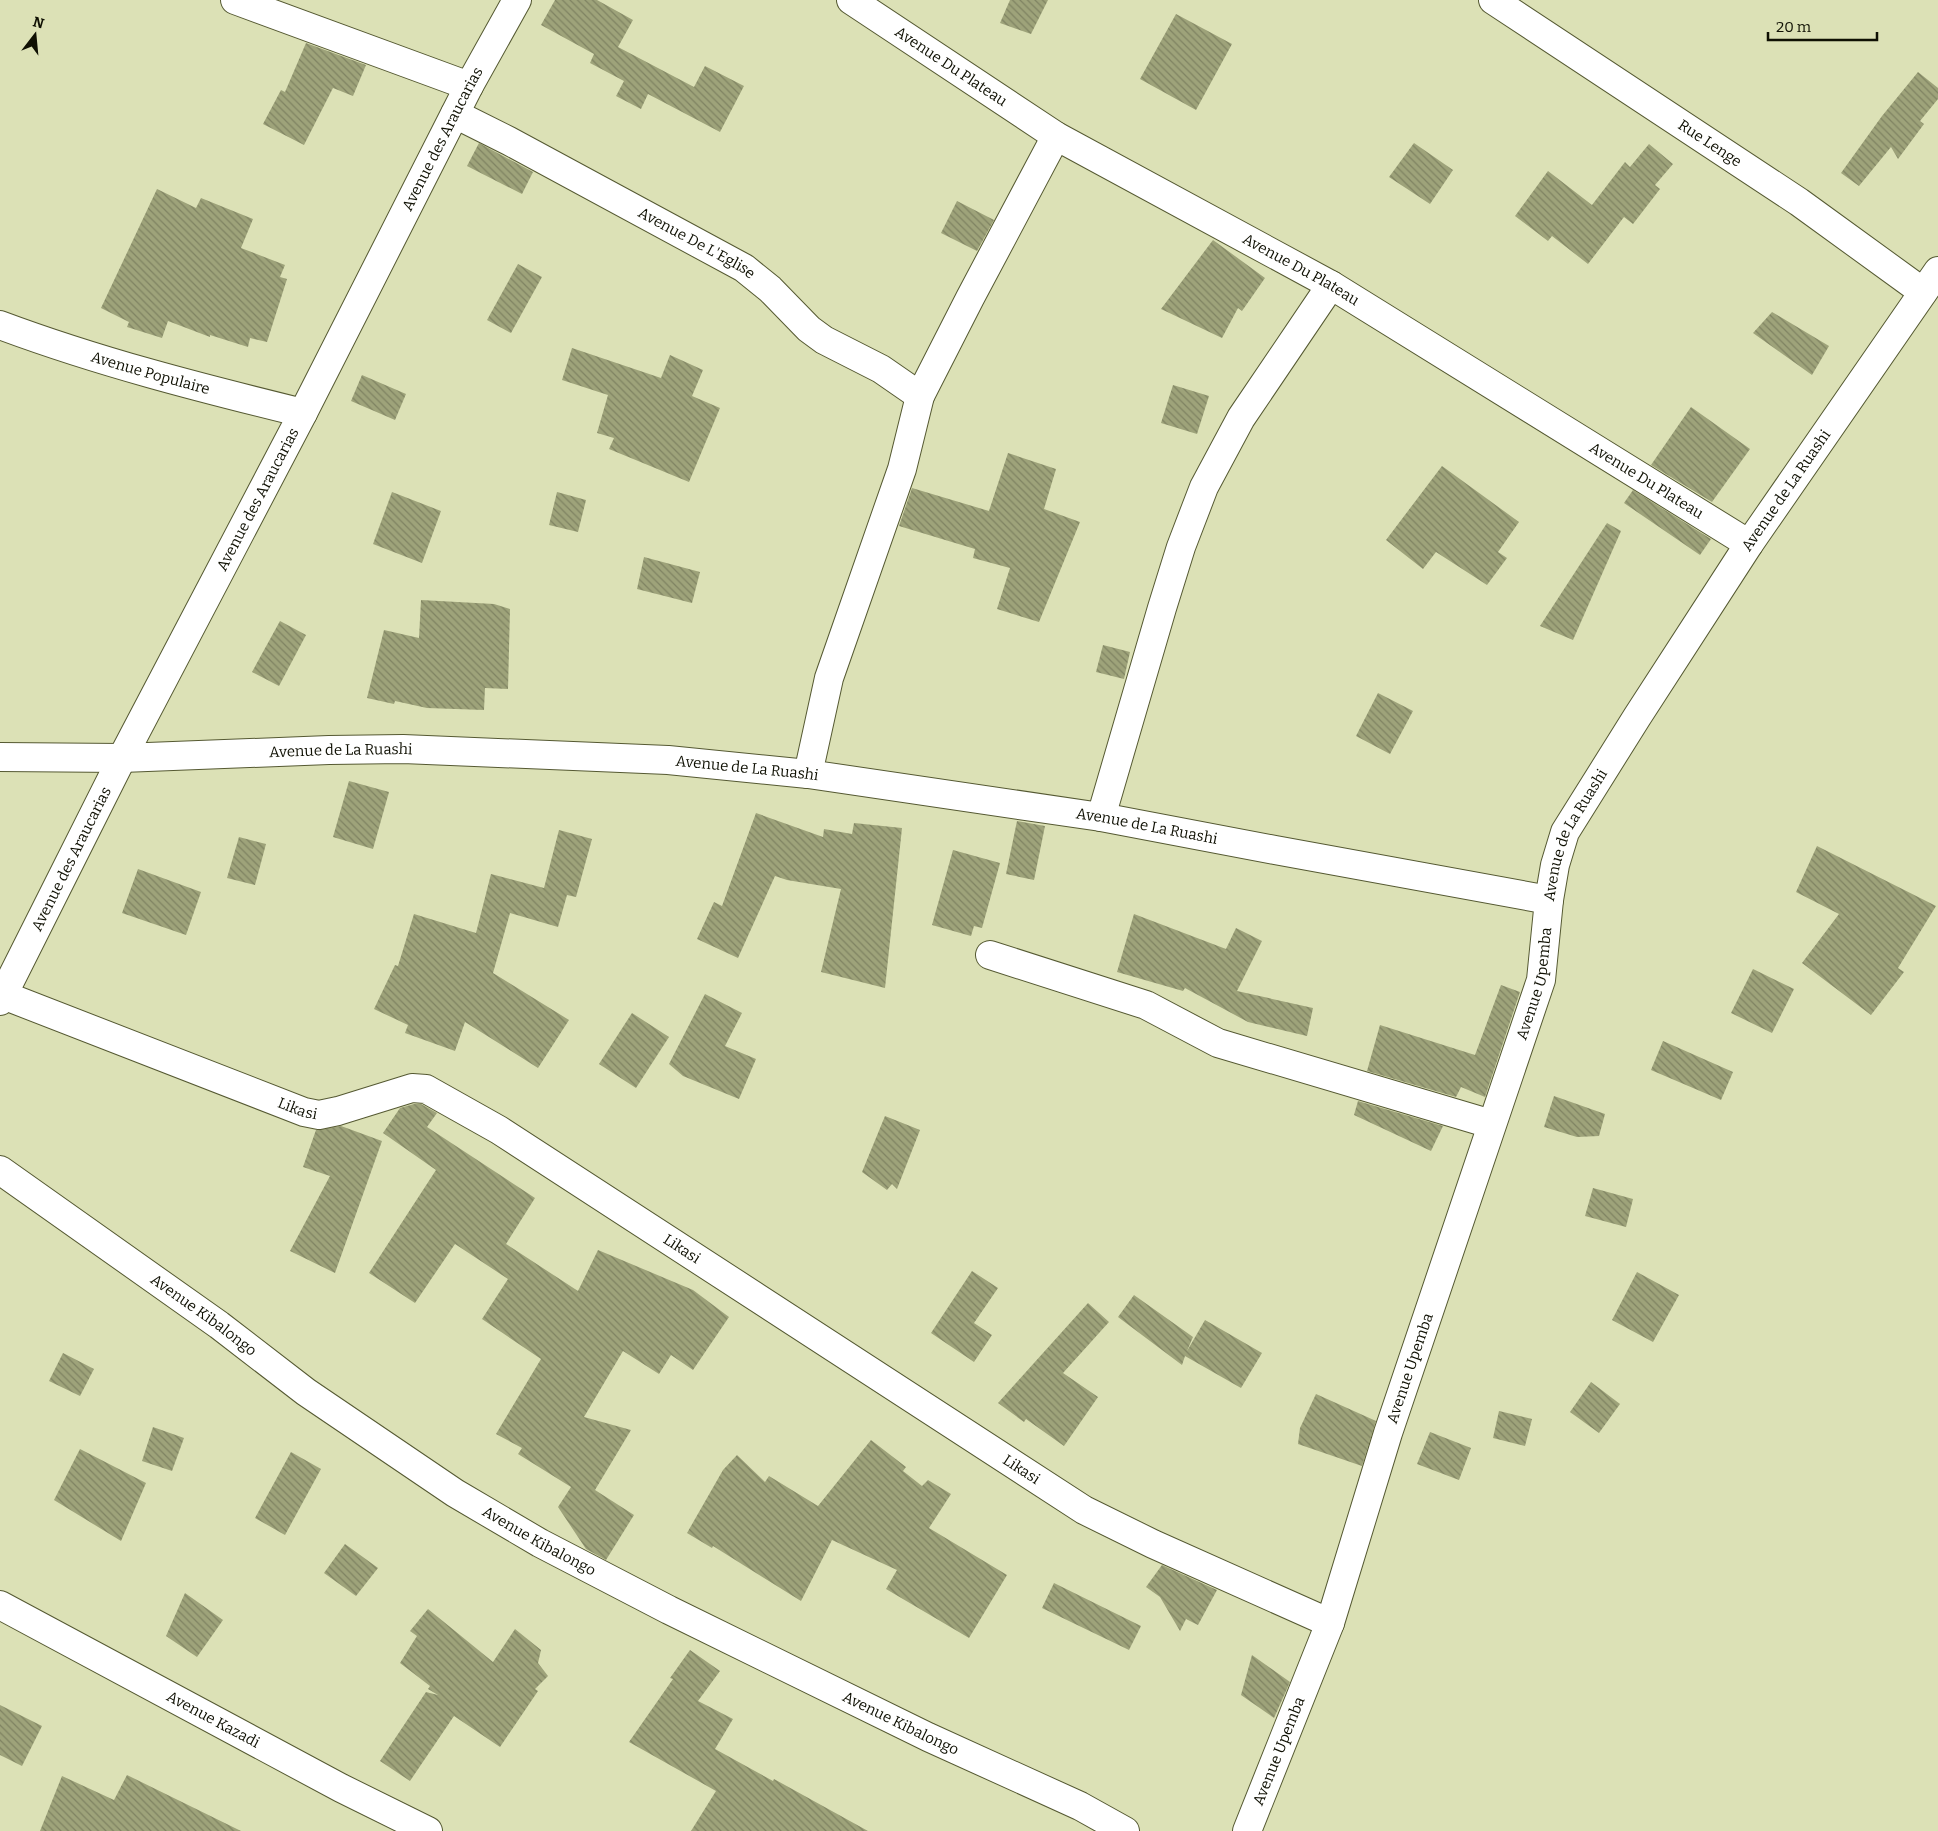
<svg xmlns="http://www.w3.org/2000/svg" width="1938" height="1831" font-family="Bitter,serif">
<style>
.building{fill:url(#building-back-hatch)}
.lines{fill:none;stroke-linecap:round;stroke-linejoin:round}
.minor-casing{stroke:#555932;stroke-width:30}
.tertiary-casing{stroke:#555932;stroke-width:30}
.minor{stroke:#fff;stroke-width:28}
.tertiary{stroke:#fff;stroke-width:28}
.labels{text-anchor:middle;dominant-baseline:central;stroke-width:4;stroke-linejoin:round;paint-order:stroke}
.street-label{font-size:15px;fill:#0f1003;stroke:#dce1b6}
</style>
<defs>
<pattern id="building-back-hatch" width="6" height="6" patternUnits="userSpaceOnUse" patternTransform="scale(1.25)"><rect width="6" height="6" fill="#9ea37a"/><path d="M-1 5l2 2M0 0l6 6M5-1l2 2" fill="none" stroke="#7f8362"/></pattern>
</defs>
<rect width="100%" height="100%" fill="#dce1b6"/>
<!-- building -->
<g class="building">
<path d="M 555,0 L 597,0 L 633,20 L 618,47 L 694,87 L 705,66 L 744,86 L 720,132 L 648,94 L 641,109 L 616,96 L 624,81 L 590,63 L 594,54 L 541,25 Z"/>
<path d="M 1010,0 L 1048,0 L 1031,34 L 1000,23 Z"/>
<path d="M 1176,14 L 1232,44 L 1196,110 L 1140,79 Z"/>
<path d="M 306,43 L 366,65 L 353,96 L 333,88 L 304,145 L 263,124 L 281,90 L 285,92 Z"/>
<path d="M 1918,72 L 1938,88 L 1938,99 L 1920,121 L 1924,124 L 1898,159 L 1891,147 L 1859,186 L 1841,173 L 1882,116 Z"/>
<path d="M 479,143 L 533,172 L 522,194 L 467,166 Z"/>
<path d="M 1414,143 L 1453,170 L 1430,204 L 1389,177 Z"/>
<path d="M 1649,144 L 1673,164 L 1655,185 L 1660,189 L 1633,224 L 1624,217 L 1588,264 L 1552,236 L 1548,241 L 1515,216 L 1548,171 L 1592,205 L 1625,162 L 1630,167 Z"/>
<path d="M 157,189 L 196,208 L 201,198 L 253,219 L 241,248 L 285,265 L 280,277 L 287,279 L 267,342 L 250,338 L 248,347 L 210,335 L 210,337 L 168,321 L 162,338 L 127,327 L 129,322 L 101,308 Z"/>
<path d="M 957,201 L 994,220 L 977,251 L 941,233 Z"/>
<path d="M 1213,240 L 1265,278 L 1242,311 L 1238,308 L 1222,338 L 1161,309 Z"/>
<path d="M 518,264 L 542,277 L 511,333 L 487,320 Z"/>
<path d="M 1772,312 L 1829,346 L 1812,375 L 1753,333 Z"/>
<path d="M 572,348 L 661,378 L 670,355 L 703,370 L 692,396 L 720,408 L 689,482 L 609,449 L 614,438 L 597,433 L 608,395 L 562,380 Z"/>
<path d="M 362,375 L 406,394 L 395,420 L 351,401 Z"/>
<path d="M 1173,385 L 1209,396 L 1197,434 L 1161,423 Z"/>
<path d="M 1691,407 L 1750,449 L 1712,502 L 1651,465 Z"/>
<path d="M 1008,453 L 1056,469 L 1044,509 L 1080,522 L 1039,622 L 997,609 L 1010,568 L 973,558 L 975,549 L 899,526 L 912,488 L 989,511 Z"/>
<path d="M 1442,466 L 1519,522 L 1498,552 L 1507,558 L 1487,585 L 1436,552 L 1423,569 L 1386,540 Z"/>
<path d="M 1633,490 L 1711,539 L 1700,555 L 1624,503 Z"/>
<path d="M 392,492 L 441,511 L 422,563 L 373,544 Z"/>
<path d="M 557,492 L 586,500 L 578,532 L 549,525 Z"/>
<path d="M 1607,523 L 1621,531 L 1573,640 L 1540,626 Z"/>
<path d="M 644,557 L 700,572 L 692,603 L 637,589 Z"/>
<path d="M 421,600 L 494,604 L 510,609 L 508,689 L 485,688 L 484,710 L 427,708 L 395,701 L 394,704 L 367,698 L 384,630 L 419,638 Z"/>
<path d="M 280,621 L 306,635 L 279,686 L 252,672 Z"/>
<path d="M 1103,645 L 1130,652 L 1124,679 L 1096,672 Z"/>
<path d="M 1378,693 L 1413,711 L 1390,754 L 1356,736 Z"/>
<path d="M 349,781 L 389,792 L 373,849 L 333,837 Z"/>
<path d="M 756,813 L 823,837 L 824,829 L 852,834 L 854,823 L 902,828 L 885,988 L 821,972 L 841,889 L 787,880 L 775,876 L 738,958 L 697,939 L 714,902 L 722,906 Z"/>
<path d="M 1017,821 L 1045,826 L 1034,880 L 1006,874 Z"/>
<path d="M 559,830 L 592,839 L 576,897 L 567,895 L 558,927 L 510,913 L 493,973 L 569,1020 L 538,1068 L 465,1022 L 455,1051 L 405,1033 L 408,1025 L 374,1009 L 395,965 L 398,966 L 414,914 L 476,933 L 491,874 L 544,888 Z"/>
<path d="M 239,837 L 266,844 L 255,885 L 227,878 Z"/>
<path d="M 1817,846 L 1936,906 L 1898,968 L 1904,972 L 1871,1015 L 1802,963 L 1839,914 L 1796,892 Z"/>
<path d="M 953,850 L 1000,863 L 982,928 L 974,926 L 971,936 L 932,925 Z"/>
<path d="M 138,869 L 201,892 L 186,935 L 122,913 Z"/>
<path d="M 1134,914 L 1226,949 L 1236,928 L 1262,941 L 1237,991 L 1313,1008 L 1307,1036 L 1248,1022 L 1185,988 L 1183,991 L 1117,972 Z"/>
<path d="M 1753,969 L 1794,989 L 1772,1033 L 1731,1013 Z"/>
<path d="M 1501,985 L 1520,992 L 1485,1097 L 1461,1087 L 1456,1097 L 1367,1071 L 1380,1025 L 1475,1055 Z"/>
<path d="M 705,994 L 742,1013 L 725,1046 L 756,1059 L 739,1099 L 683,1076 L 669,1064 Z"/>
<path d="M 632,1013 L 669,1037 L 636,1088 L 599,1064 Z"/>
<path d="M 1663,1041 L 1733,1072 L 1721,1100 L 1651,1070 Z"/>
<path d="M 1554,1096 L 1605,1114 L 1599,1136 L 1577,1137 L 1544,1127 Z"/>
<path d="M 1358,1101 L 1443,1126 L 1431,1151 L 1354,1115 Z"/>
<path d="M 414,1104 L 421,1104 L 437,1113 L 427,1127 L 535,1198 L 506,1244 L 578,1291 L 598,1250 L 693,1290 L 729,1317 L 693,1370 L 671,1355 L 659,1374 L 623,1351 L 584,1417 L 631,1430 L 595,1490 L 634,1515 L 606,1560 L 586,1549 L 558,1507 L 571,1487 L 518,1454 L 522,1448 L 496,1434 L 541,1359 L 482,1319 L 508,1279 L 455,1244 L 415,1303 L 369,1273 L 436,1170 L 383,1133 L 400,1108 Z"/>
<path d="M 885,1116 L 920,1130 L 897,1189 L 892,1184 L 887,1190 L 862,1172 Z"/>
<path d="M 341,1126 L 382,1141 L 335,1273 L 290,1251 L 330,1176 L 303,1167 L 316,1130 Z"/>
<path d="M 1593,1188 L 1633,1199 L 1626,1227 L 1585,1216 Z"/>
<path d="M 972,1271 L 998,1288 L 974,1323 L 992,1335 L 974,1362 L 931,1333 Z"/>
<path d="M 1637,1272 L 1679,1295 L 1653,1342 L 1612,1320 Z"/>
<path d="M 1134,1295 L 1193,1337 L 1187,1351 L 1205,1320 L 1262,1353 L 1241,1388 L 1185,1356 L 1182,1365 L 1118,1317 Z"/>
<path d="M 1088,1303 L 1109,1322 L 1063,1373 L 1098,1397 L 1064,1446 L 1026,1419 L 1024,1422 L 998,1403 Z"/>
<path d="M 63,1353 L 94,1369 L 80,1396 L 49,1381 Z"/>
<path d="M 1591,1382 L 1620,1404 L 1599,1433 L 1570,1412 Z"/>
<path d="M 1316,1394 L 1376,1421 L 1362,1466 L 1298,1444 L 1300,1428 Z"/>
<path d="M 1499,1411 L 1532,1419 L 1525,1446 L 1493,1438 Z"/>
<path d="M 153,1427 L 184,1438 L 172,1471 L 142,1461 Z"/>
<path d="M 1430,1432 L 1471,1448 L 1459,1480 L 1417,1464 Z"/>
<path d="M 871,1440 L 906,1467 L 903,1471 L 922,1486 L 928,1480 L 951,1494 L 929,1528 L 1007,1575 L 969,1638 L 886,1589 L 897,1570 L 832,1540 L 801,1601 L 713,1546 L 712,1548 L 687,1533 L 723,1470 L 737,1455 L 765,1482 L 769,1476 L 818,1506 Z"/>
<path d="M 80,1449 L 146,1483 L 121,1541 L 54,1500 Z"/>
<path d="M 291,1452 L 321,1469 L 285,1535 L 255,1518 Z"/>
<path d="M 345,1544 L 378,1568 L 356,1596 L 324,1573 Z"/>
<path d="M 1162,1565 L 1217,1590 L 1198,1625 L 1186,1619 L 1180,1631 L 1160,1597 L 1146,1587 Z"/>
<path d="M 1054,1583 L 1141,1626 L 1129,1650 L 1042,1608 Z"/>
<path d="M 185,1593 L 223,1620 L 197,1657 L 166,1636 Z"/>
<path d="M 428,1609 L 493,1662 L 515,1629 L 541,1650 L 538,1663 L 548,1676 L 535,1689 L 538,1691 L 500,1747 L 454,1716 L 410,1781 L 380,1761 L 426,1692 L 438,1695 L 428,1689 L 430,1686 L 400,1663 L 417,1636 L 410,1631 Z"/>
<path d="M 690,1650 L 720,1671 L 698,1701 L 733,1719 L 715,1749 L 773,1781 L 774,1779 L 868,1831 L 691,1831 L 716,1791 L 629,1742 L 673,1679 L 670,1678 Z"/>
<path d="M 1252,1655 L 1290,1682 L 1274,1718 L 1241,1695 Z"/>
<path d="M 0,1705 L 42,1726 L 22,1766 L 0,1755 Z"/>
<path d="M 127,1775 L 241,1831 L 40,1831 L 62,1776 L 114,1800 Z"/>
</g>
<g class="lines">
<!-- minor casing -->
<g class="minor-casing">
<g id="minor">
<path d="M 235,0 L 469,86"/>
<path id="s1" d="M 851,0 L 1056,136 L 1331,285 L 1749,544"/>
<path id="s2" d="M 1493,0 L 1799,202 L 1923,292"/>
<path id="s3" d="M 455,114 L 509,141 L 744,268 L 770,289 L 809,329 L 824,340 L 881,369 L 920,396"/>
<path id="s4" d="M 0,325 C 99,362 201,388 303,413"/>
<path id="s5" d="M 0,757 L 122,758 L 329,750 L 403,749 L 668,760 L 808,774 L 1101,817 L 1275,850 L 1549,900"/>
<path d="M 808,774 L 829,678 L 902,469 L 920,396 L 970,298 L 1056,136"/>
<path d="M 1101,817 L 1162,608 L 1181,547 L 1204,487 L 1241,418 L 1331,285"/>
<path d="M 990,955 L 1146,1005 L 1218,1043 L 1491,1124"/>
<path id="s6" d="M 3,995 L 304,1112 L 319,1115 L 338,1111 L 412,1088 L 426,1089 L 499,1130 L 1084,1510 L 1153,1544 L 1330,1623"/>
<path id="s7" d="M 0,1170 L 219,1325 L 306,1392 L 455,1493 L 540,1543 L 669,1610 L 928,1737 L 1080,1806 L 1125,1831"/>
<path id="s8" d="M 0,1605 L 341,1788 L 428,1831"/>
<path id="s9" d="M 1247,1831 L 1330,1623 L 1388,1433 L 1541,980 L 1549,900 L 1555,865 L 1565,832 L 1637,717 L 1749,544 L 1938,271"/>
</g>
</g>
<!-- tertiary casing -->
<g class="tertiary-casing">
<g id="tertiary">
<path id="s10" d="M 0,1001 L 122,758 L 303,413 L 469,86 L 517,0"/>
</g>
</g>
<!-- minor -->
<use href="#minor" class="minor"/>
<!-- tertiary -->
<use href="#tertiary" class="tertiary"/>
</g>
<g class="labels">
<!-- street labels -->
<g class="street-label">
<text stroke="none"><textPath href="#s1" startOffset="120">Avenue Du Plateau</textPath></text>
<text stroke="none"><textPath href="#s10" startOffset="969">Avenue des Araucarias</textPath></text>
<text stroke="none"><textPath href="#s2" startOffset="260">Rue Lenge</textPath></text>
<text stroke="none"><textPath href="#s3" startOffset="274">Avenue De L'Eglise</textPath></text>
<text stroke="none"><textPath href="#s1" startOffset="525">Avenue Du Plateau</textPath></text>
<text stroke="none"><textPath href="#s4" startOffset="158">Avenue Populaire</textPath></text>
<text stroke="none"><textPath href="#s1" startOffset="930">Avenue Du Plateau</textPath></text>
<text stroke="none"><textPath href="#s9" startOffset="1458">Avenue de La Ruashi</textPath></text>
<text stroke="none"><textPath href="#s10" startOffset="564">Avenue des Araucarias</textPath></text>
<text stroke="none"><textPath href="#s5" startOffset="341">Avenue de La Ruashi</textPath></text>
<text stroke="none"><textPath href="#s5" startOffset="748">Avenue de La Ruashi</textPath></text>
<text stroke="none"><textPath href="#s5" startOffset="1152">Avenue de La Ruashi</textPath></text>
<text stroke="none"><textPath href="#s9" startOffset="1052">Avenue de La Ruashi</textPath></text>
<text stroke="none"><textPath href="#s10" startOffset="159">Avenue des Araucarias</textPath></text>
<text stroke="none"><textPath href="#s9" startOffset="896">Avenue Upemba</textPath></text>
<text stroke="none"><textPath href="#s6" startOffset="316">Likasi</textPath></text>
<text stroke="none"><textPath href="#s6" startOffset="751">Likasi</textPath></text>
<text stroke="none"><textPath href="#s7" startOffset="250">Avenue Kibalongo</textPath></text>
<text stroke="none"><textPath href="#s9" startOffset="491">Avenue Upemba</textPath></text>
<text stroke="none"><textPath href="#s6" startOffset="1156">Likasi</textPath></text>
<text stroke="none"><textPath href="#s7" startOffset="655">Avenue Kibalongo</textPath></text>
<text stroke="none"><textPath href="#s8" startOffset="242">Avenue Kazadi</textPath></text>
<text stroke="none"><textPath href="#s7" startOffset="1060">Avenue Kibalongo</textPath></text>
<text stroke="none"><textPath href="#s9" startOffset="86">Avenue Upemba</textPath></text>
</g>
</g>
<!-- north arrow -->
<g transform="translate(35 35) rotate(16)" stroke="#dce1b6" stroke-width="4" paint-order="stroke">
<path d="M0-4L9 19L0 12L-9 19Z" fill="#0f1003"/>
<text y="-8" font-size="14" font-weight="bold" text-anchor="middle" fill="#0f1003">N</text>
</g>
<!-- scale -->
<path d="M1768 32v8h109v-8" fill="none" stroke="#0f1003" stroke-width="2.5"/>
<text x="1776" y="32" font-size="15" fill="#0f1003" stroke="#dce1b6" stroke-width="4" paint-order="stroke">20 m</text>
</svg>
